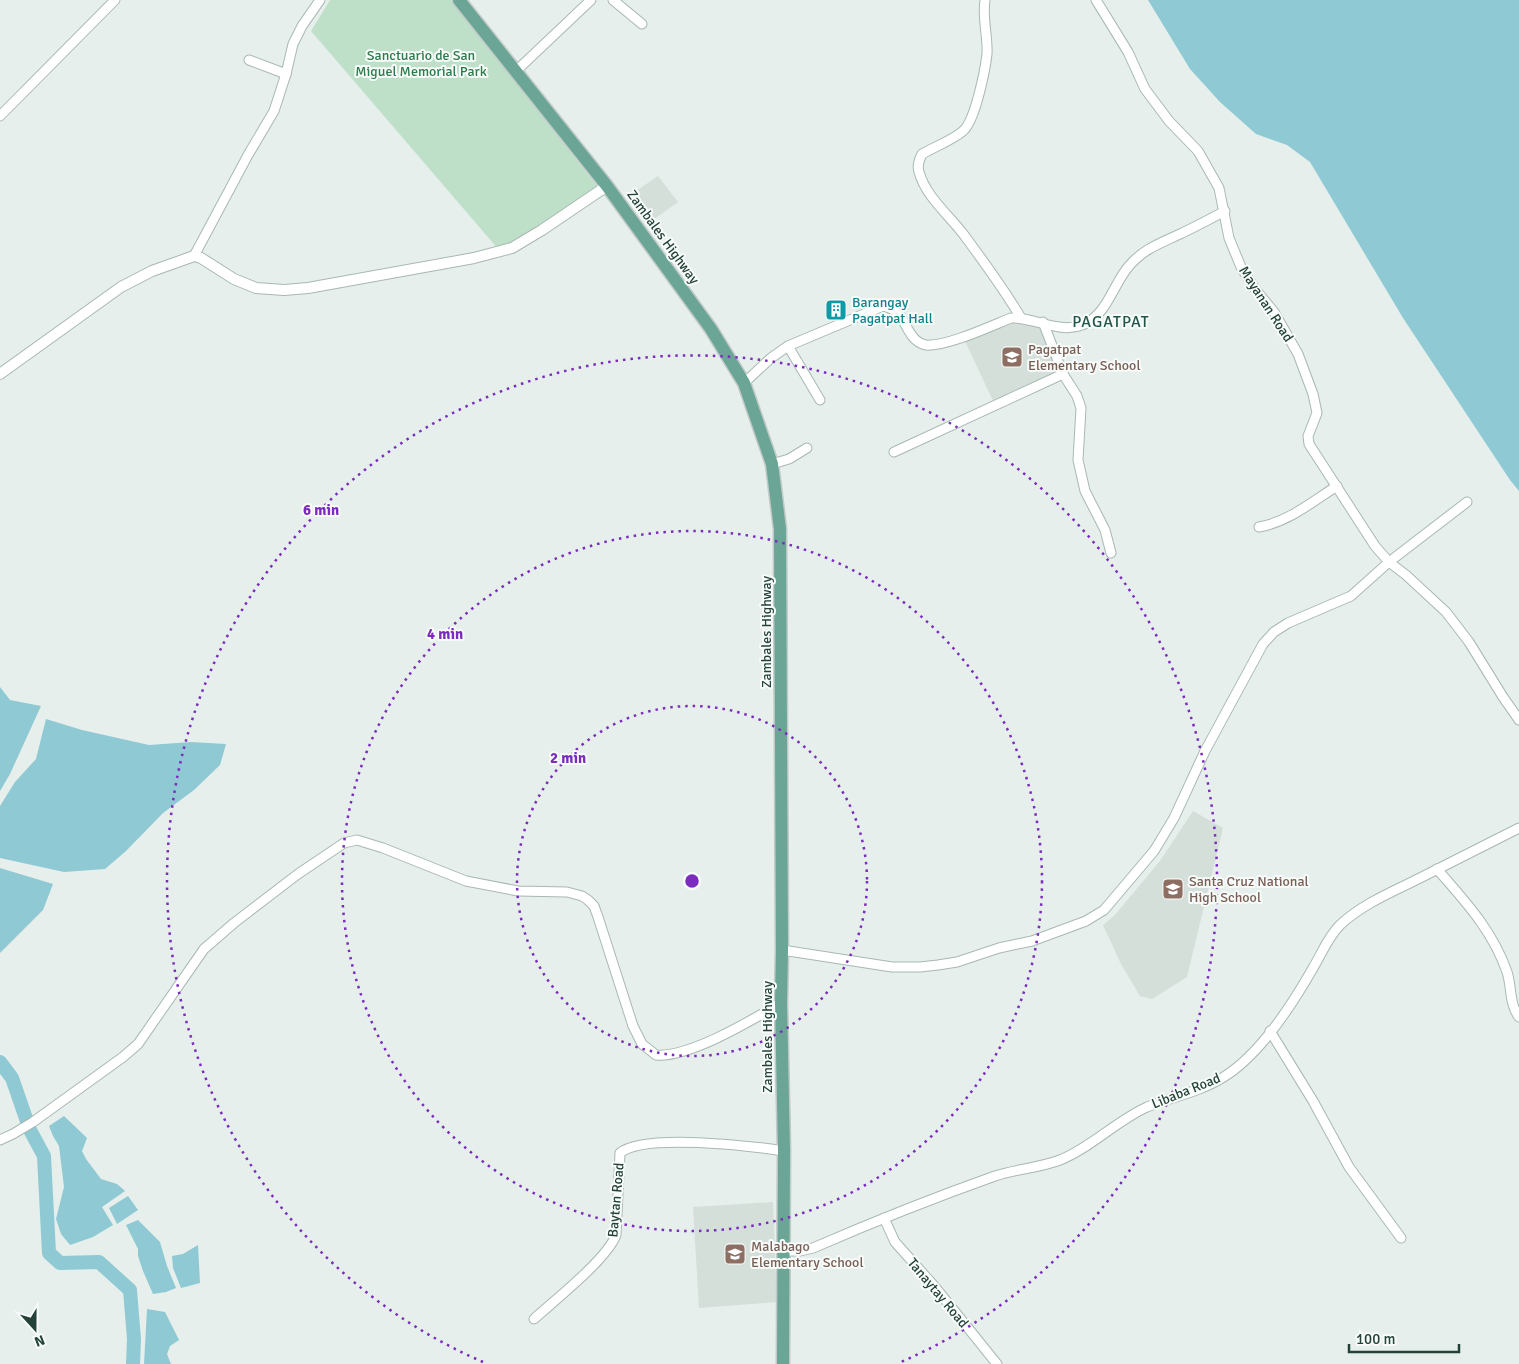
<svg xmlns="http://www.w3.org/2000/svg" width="1519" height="1364" font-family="Signika,sans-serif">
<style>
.built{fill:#d4dfda}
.green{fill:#bfe0c8}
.water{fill:#8ec9d4}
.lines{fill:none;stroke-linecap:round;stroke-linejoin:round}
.river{stroke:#8ec9d4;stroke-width:14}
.minor-casing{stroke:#a8b8b2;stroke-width:11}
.tertiary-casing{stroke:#a8b8b2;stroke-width:12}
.primary-casing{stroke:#c2cac8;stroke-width:15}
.minor{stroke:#fff;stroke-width:9}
.tertiary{stroke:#fff;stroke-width:10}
.primary{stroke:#6aa596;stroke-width:12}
.ring{fill:none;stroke:#7b2cbf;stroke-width:2.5;stroke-dasharray:2.5 5}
.labels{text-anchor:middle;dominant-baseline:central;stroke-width:4;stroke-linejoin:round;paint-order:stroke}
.park-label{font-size:14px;fill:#2d7a4b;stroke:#f7fbf9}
.street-label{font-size:14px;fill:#24423a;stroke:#f7fbf9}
.culture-label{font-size:14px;fill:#0d838f;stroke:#f7fbf9;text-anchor:start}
.education-label{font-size:14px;fill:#785e54;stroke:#f7fbf9;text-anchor:start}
.quarter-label{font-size:16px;letter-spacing:1px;fill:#1f5548;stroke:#f7fbf9}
.centre{fill:#7b2cbf;stroke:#f7fbf9;stroke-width:2.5}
.ring-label{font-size:15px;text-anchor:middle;font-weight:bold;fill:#7b2cbf;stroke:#f7fbf9;stroke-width:4;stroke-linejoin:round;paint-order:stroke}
</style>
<rect width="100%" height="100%" fill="#e6efeb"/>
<!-- built -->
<g class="built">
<path d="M 658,176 L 678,202 L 650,222 L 629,196 Z"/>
<path d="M 1013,319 L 1033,324 L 1039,327 L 1061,374 L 995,405 L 964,339 Z"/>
<path d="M 1193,811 L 1223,828 L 1187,977 L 1152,999 L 1140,996 L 1121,964 L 1103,925 L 1114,916 L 1160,861 Z"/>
<path d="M 773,1202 L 777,1302 L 699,1308 L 693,1207 Z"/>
</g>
<!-- green -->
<path class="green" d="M 330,0 L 451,0 L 597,186 L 542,227 L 499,250 L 311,31 Z"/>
<!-- water -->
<g class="water">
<path d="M 1148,0 L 1519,0 L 1519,491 L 1510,480 L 1403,318 L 1310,162 L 1287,145 L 1256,134 L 1220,102 L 1190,69 Z"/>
<path d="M 0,687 L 10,700 L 41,706 L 10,774 L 0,791 Z"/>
<path d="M 46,719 L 82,730 L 149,745 L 191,742 L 226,744 L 220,765 L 194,790 L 163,813 L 126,851 L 105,869 L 64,872 L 0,858 L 0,806 L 15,782 L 36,759 Z"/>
<path d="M 0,868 L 53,884 L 43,910 L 0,953 Z"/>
<path d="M 64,1116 L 87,1138 L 82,1151 L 86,1159 L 101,1179 L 117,1184 L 125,1191 L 102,1207 L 113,1225 L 93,1237 L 70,1245 L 61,1234 L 56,1219 L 64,1187 L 59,1146 L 53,1136 L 49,1126 Z"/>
<path d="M 128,1196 L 138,1210 L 117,1224 L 109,1208 Z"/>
<path d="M 138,1220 L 160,1242 L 167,1266 L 176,1288 L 166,1292 L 153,1294 L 143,1271 L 138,1256 L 138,1249 L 126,1225 Z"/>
<path d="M 198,1245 L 200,1283 L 181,1288 L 173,1268 L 172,1256 L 183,1254 Z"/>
<path d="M 147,1309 L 165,1312 L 179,1340 L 170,1346 L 167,1354 L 171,1364 L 144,1364 Z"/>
</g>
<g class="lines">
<!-- river -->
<path class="river" d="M 0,1062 L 12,1078 L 30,1130 L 44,1156 L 49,1253 L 60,1263 L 99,1262 L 130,1290 L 134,1339 L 133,1364"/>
<!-- minor casing -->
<g class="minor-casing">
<g id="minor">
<path d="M 613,0 L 642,24"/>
<path d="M 985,0 C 982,18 988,36 987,54 C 985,71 975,121 963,131 C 953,140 934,147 922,154 C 919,160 917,165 919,172 C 926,197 949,215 964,235 C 984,262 1004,289 1021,318"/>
<path d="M 1096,0 L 1128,52 L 1145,89 L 1169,121 L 1198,151 L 1219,188 L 1229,238 L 1241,267 L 1255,289 L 1274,312 L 1298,354 L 1313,394 L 1317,413 L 1308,436 L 1309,444 L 1375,546 L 1389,562 L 1406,575 L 1446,612 L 1469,642 L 1503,697 L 1519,720"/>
<path d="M 249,60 L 286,74"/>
<path d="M 515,72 L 591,0"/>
<path d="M 0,116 L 115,0"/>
<path d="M 194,256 L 248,155 L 274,111 L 286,74 L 293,44 L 302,26 L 320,0"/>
<path d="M 1043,322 L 1063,374 L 1077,396 L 1081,408 L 1078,460 L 1085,491 L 1105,530 L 1111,553"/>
<path d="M 788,346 L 820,400"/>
<path d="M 744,383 L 771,358 L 788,346 L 883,306 C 905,312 901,322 913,337 C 917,342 921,344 926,345 C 946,347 991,326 1011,318 C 1034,317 1059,334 1082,325 C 1107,316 1113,284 1129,266 C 1143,249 1161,243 1180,234 C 1195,227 1210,219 1225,211"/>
<path d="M 894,452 L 1063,374"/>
<path d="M 772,464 L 789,459 L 807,448"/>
<path d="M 1259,527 C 1288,522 1312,502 1337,486"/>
<path d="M 1437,869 C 1465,901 1493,931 1507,972 C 1512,987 1509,1004 1519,1017"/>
<path d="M 782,950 L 892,967 L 920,967 L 938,965 L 957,962 L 999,948 L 1032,941 L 1086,921 L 1104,910 L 1154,851 L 1174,818 L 1205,751 L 1263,644 L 1274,632 L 1288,623 L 1351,596 L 1389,562 L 1467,502"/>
<path d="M 1270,1031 L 1313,1101 L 1349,1167 L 1401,1238"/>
<path d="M 0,1140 L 13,1134 L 33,1122 L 123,1057 L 138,1044 L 204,949 L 234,923 L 298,874 L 344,843 L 357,840 L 383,848 L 466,881 L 518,891 L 567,892 L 582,896 L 588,900 L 594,906 L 598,917 L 633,1026 L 642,1044 L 656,1055 C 689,1058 752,1020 781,1003"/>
<path d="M 884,1218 L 895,1242 L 935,1287 L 997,1364"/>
<path d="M 784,1251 L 800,1251 L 813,1248 C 873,1222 933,1198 995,1176 C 1016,1169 1039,1168 1060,1160 C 1092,1147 1116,1121 1147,1107 C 1172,1097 1199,1092 1222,1078 C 1259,1056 1292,1005 1313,968 C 1322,953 1328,937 1340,925 C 1362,904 1394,891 1420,878 C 1453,861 1486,845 1519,828"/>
<path d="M 534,1319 C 555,1300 607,1259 616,1235 L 620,1153 C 643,1133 752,1146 784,1151"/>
</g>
</g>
<!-- tertiary casing -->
<g class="tertiary-casing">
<path id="tertiary" d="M 0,374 L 121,287 L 152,271 L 194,256 L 201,258 L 234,279 L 256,288 L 284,290 L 308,288 L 474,258 L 512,248 L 542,230 L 607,186"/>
</g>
<!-- primary casing -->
<g class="primary-casing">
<path id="primary" d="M 459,0 L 607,186 L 711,329 L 744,383 L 772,464 L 780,529 L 782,950 L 781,1003 L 784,1151 L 783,1364"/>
</g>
<!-- minor -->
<use href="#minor" class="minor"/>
<!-- tertiary -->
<use href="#tertiary" class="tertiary"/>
<!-- primary -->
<use href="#primary" class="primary"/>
</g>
<!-- distance rings -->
<g class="ring">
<circle cx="692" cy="881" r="175"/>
<circle cx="692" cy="881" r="350"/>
<path d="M483 1362A525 525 0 1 1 901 1362"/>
</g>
<!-- icons -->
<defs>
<g id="building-square" transform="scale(1.125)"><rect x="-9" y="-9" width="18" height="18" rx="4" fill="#0f9aa8" stroke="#f7fbf9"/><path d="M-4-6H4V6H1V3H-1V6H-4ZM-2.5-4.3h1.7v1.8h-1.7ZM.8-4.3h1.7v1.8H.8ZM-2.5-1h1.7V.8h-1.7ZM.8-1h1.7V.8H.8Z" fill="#fff"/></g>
<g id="school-square" transform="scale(1.125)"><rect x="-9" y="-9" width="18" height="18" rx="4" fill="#8d6e63" stroke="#f7fbf9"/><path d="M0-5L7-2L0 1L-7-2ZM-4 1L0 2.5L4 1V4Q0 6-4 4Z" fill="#fff"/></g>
</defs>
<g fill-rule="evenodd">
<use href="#building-square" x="836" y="310"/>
<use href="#school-square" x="1012" y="357"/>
<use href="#school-square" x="1173" y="889"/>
<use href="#school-square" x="735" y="1254"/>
</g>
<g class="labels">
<!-- park labels -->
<g class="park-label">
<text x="421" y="55">Sanctuario de San<tspan x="421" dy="16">Miguel Memorial Park</tspan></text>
</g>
<!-- street labels -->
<g class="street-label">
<text transform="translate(663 237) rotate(54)">Zambales Highway</text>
<text transform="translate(1266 304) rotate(57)">Mayanan Road</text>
<text transform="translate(766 632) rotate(-90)">Zambales Highway</text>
<text transform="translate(767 1037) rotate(-90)">Zambales Highway</text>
<text transform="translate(1186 1091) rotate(-22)">Libaba Road</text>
<text transform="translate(616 1200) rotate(-85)">Baytan Road</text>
<text transform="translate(938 1293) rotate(50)">Tanaytay Road</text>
</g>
<!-- culture labels -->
<g class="culture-label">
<text x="852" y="302">Barangay<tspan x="852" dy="16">Pagatpat Hall</tspan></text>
</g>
<!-- education labels -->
<g class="education-label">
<text x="1028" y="349">Pagatpat<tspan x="1028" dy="16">Elementary School</tspan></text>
<text x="1189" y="881">Santa Cruz National<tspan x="1189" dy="16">High School</tspan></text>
<text x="751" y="1246">Malabago<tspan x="751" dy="16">Elementary School</tspan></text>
</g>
<!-- quarter labels -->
<g class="quarter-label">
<text x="1111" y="322">PAGATPAT</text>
</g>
</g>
<circle cx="692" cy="881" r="8" class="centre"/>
<g class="ring-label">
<text x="321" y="515">6 min</text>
<text x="445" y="639">4 min</text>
<text x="568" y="763">2 min</text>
</g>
<!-- north arrow -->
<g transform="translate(35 1329) rotate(159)" stroke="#f7fbf9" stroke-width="4" paint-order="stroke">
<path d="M0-4L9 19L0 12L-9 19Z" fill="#24423a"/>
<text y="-8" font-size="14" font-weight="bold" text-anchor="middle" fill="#24423a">N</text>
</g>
<!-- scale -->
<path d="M1349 1344v8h110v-8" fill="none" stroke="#24423a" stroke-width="2.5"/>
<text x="1356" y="1344" font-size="15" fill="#24423a" stroke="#f7fbf9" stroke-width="4" paint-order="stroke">100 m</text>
</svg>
